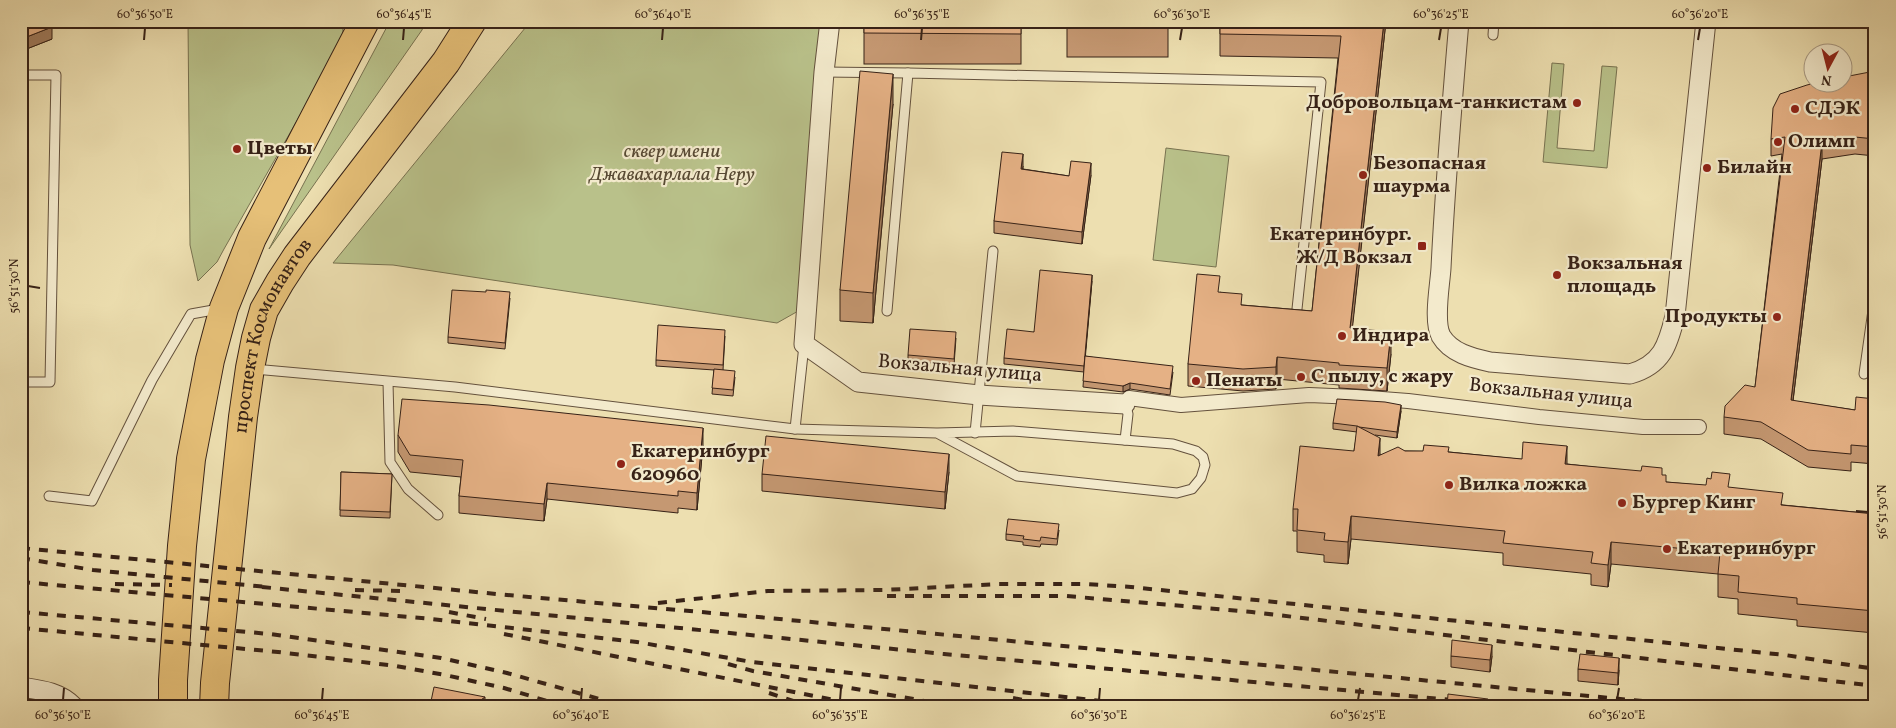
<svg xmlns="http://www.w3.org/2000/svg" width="1896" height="728" font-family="Vollkorn,serif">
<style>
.green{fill:#b9c18a;stroke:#787250}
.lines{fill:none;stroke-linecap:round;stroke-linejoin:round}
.service-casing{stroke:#64513d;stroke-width:11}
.pedestrian-casing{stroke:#64513d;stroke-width:16}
.minor-casing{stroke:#64513d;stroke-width:21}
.primary-casing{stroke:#372217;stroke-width:30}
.service{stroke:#f3eacc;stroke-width:9}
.pedestrian{stroke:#f3eacc;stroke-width:14}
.minor{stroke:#f3eacc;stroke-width:19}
.primary{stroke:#e6c078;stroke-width:28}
.rail{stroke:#372217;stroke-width:4;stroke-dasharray:9 9;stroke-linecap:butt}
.wall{fill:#c59872;stroke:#372217}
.shaded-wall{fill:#a07c5d;stroke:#372217}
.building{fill:#e5b185;stroke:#372217}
.ticks{fill:none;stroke:#372217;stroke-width:2}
.poi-dot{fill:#8f2418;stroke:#f3eacc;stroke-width:2}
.labels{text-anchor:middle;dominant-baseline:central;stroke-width:4.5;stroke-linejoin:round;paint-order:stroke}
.poi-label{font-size:20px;font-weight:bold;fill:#372217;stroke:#f3eacc;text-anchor:start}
.park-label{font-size:20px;font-style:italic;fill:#584a34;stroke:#f3eacc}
.street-label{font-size:20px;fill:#372217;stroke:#f3eacc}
.neatline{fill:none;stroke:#372217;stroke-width:2}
.ticks-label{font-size:12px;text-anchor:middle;fill:#372217}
</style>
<rect width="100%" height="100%" fill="#eddfb0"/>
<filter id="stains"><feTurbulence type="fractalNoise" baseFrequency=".004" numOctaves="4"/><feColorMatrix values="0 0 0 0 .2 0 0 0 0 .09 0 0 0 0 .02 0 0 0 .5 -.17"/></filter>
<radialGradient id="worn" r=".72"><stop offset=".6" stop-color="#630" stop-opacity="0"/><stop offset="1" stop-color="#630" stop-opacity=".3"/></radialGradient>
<!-- green -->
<g class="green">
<path d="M 188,21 L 342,21 L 343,32 L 340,45 L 224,249 L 217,262 L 198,281 L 190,245 Z"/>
<path d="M 390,21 L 425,21 L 422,30 L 269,249 Z"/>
<path d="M 545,21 L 825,21 L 800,310 L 777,323 L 393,265 L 333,263 L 530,22 Z"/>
<path d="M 1552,63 L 1564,64 L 1557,148 L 1594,151 L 1602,66 L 1617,67 L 1607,168 L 1543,162 Z"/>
<path d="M 1166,148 L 1229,156 L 1216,267 L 1153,260 Z"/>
</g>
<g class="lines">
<!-- service casing -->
<g class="service-casing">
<g id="service">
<path d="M 1493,35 L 1494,21"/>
<path d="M 824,72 L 908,73"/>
<path d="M 21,75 L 56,75 L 50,382 L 21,382"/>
<path d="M 887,311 L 908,73 L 1321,82 L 1297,309"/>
<path d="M 253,369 L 455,387 L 795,429 L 937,433 L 1013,431 L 1173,444 L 1196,451 L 1203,457 L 1205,465 L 1201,478 L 1192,489 L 1177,493 L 1017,476 L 937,433"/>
<path d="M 1864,374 L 1875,296"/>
<path d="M 388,382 L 390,462 L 408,489 L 438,515"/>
<path d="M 795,429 L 804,345"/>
<path d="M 975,433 L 993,251"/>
<path d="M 1125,440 L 1128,414 L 1125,404"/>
<path d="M 49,496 L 92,501 L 152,380 L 191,314 L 219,309"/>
</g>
</g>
<!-- pedestrian casing -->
<g class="pedestrian-casing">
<path id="pedestrian" d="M 1129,398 L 1181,405 L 1309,395 L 1356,397 L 1408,401 L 1539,417 L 1643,427 L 1699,427"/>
</g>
<!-- minor casing -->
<g class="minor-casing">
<g id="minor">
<path d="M 830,21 L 824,72 L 804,344 L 858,382 L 979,395 L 1125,404"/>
<path d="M 1459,21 C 1452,103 1445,185 1441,268 C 1440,285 1433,321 1441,336 C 1451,353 1472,358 1490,362 L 1630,374 C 1662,365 1668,345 1675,316 L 1706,21"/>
<path d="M 21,687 C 41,690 60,692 74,707"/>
</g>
</g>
<!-- primary casing -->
<g class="primary-casing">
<g id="primary">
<path d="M 173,707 L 173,680 L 182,546 L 191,459 L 210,360 L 224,308 L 252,238 L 365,21"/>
<path id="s1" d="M 214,707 L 215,683 L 243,417 L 250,368 L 256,338 L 264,310 L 280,282 L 297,256 L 446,62 L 472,21"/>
</g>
</g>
<!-- service -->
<use href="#service" class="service"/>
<!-- pedestrian -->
<use href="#pedestrian" class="pedestrian"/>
<!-- minor -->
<use href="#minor" class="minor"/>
<!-- primary -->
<use href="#primary" class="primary"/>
<!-- rail -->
<g class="rail">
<path d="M 21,548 L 507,595 L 769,618 L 1705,707"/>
<path d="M 21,558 L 93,570 L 267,587"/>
<path d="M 21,582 L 432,619 L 637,642 L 752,662 L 1155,707"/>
<path d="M 115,584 L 172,585"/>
<path d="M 262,587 L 944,654 L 1530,707"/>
<path d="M 355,590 L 402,591"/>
<path d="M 887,596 L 1066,596 L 1252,612 L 1875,686"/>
<path d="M 658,603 L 768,591 L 884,590 L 999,584 L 1086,584 L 1131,587 L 1785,655 L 1875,669"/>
<path d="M 21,612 L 270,634 L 441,658 L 507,673 L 628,707"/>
<path d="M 449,612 L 486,619"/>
<path d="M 21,628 L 278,652 L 396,666 L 445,675 L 504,688 L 567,707"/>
<path d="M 504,634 L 869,707"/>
<path d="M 728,664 L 753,671 L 959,707"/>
<path d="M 769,693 L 812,707"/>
<path d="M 1013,698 L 1062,707"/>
</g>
</g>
<!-- wall -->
<g class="wall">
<path d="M 21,21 L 52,39 L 24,50 L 21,45 Z"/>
<rect x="864" y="21" width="157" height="43"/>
<rect x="1067" y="21" width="101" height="36"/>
<path d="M 1220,21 L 1386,21 L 1352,328 L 1391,354 L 1387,391 L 1339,388 L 1339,385 L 1277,379 L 1276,389 L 1243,391 L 1188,386 L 1188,364 L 1220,292 L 1242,305 L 1312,311 L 1338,58 L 1220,56 Z"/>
<path d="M 1875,71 L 1875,156 L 1855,154 L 1822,159 L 1793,401 L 1855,410 L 1875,399 L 1875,464 L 1851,462 L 1851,471 L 1808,467 L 1761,439 L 1724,434 L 1724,417 L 1755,387 L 1782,154 L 1771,156 L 1771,139 Z"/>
<path d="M 893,104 L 873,323 L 840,321 L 840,290 Z"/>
<path d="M 1023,166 L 1023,169 L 1069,176 L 1091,175 L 1082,244 L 994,233 L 994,221 Z"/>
<path d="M 1092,281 L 1085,356 L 1173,372 L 1170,395 L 1130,389 L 1123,392 L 1083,387 L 1084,372 L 1004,364 L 1004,358 Z"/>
<path d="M 510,298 L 505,349 L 448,343 L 448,337 Z"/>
<path d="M 725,336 L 723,370 L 735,377 L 733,396 L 712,394 L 714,370 L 656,366 L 656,360 Z"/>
<path d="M 956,338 L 954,365 L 908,361 L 908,355 Z"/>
<path d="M 1401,411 L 1397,438 L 1375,435 L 1380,455 L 1405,451 L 1449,452 L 1567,464 L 1662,475 L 1666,482 L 1730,488 L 1783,505 L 1875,514 L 1875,633 L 1797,626 L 1797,620 L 1738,614 L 1738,599 L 1718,597 L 1718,574 L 1611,564 L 1608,587 L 1591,585 L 1591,574 L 1503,565 L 1503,553 L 1351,539 L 1348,564 L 1324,562 L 1324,555 L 1297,552 L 1297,531 L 1293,531 L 1293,509 L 1354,451 L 1357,432 L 1333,429 L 1333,423 Z"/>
<path d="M 398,435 L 703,445 L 697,510 L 678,508 L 678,513 L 547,499 L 544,521 L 459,513 L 459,496 L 461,477 L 410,472 L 398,452 Z"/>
<path d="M 341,472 L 392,474 L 390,518 L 340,516 Z"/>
<path d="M 949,472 L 945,509 L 762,491 L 762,474 Z"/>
<path d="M 1059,530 L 1057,545 L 1041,544 L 1040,547 L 1023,545 L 1023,542 L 1006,540 L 1006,534 Z"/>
<path d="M 1451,656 L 1492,656 L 1490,672 L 1451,667 Z"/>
<path d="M 1578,669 L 1619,670 L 1618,685 L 1578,681 Z"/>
</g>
<!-- shaded-wall -->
<g class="shaded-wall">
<path d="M 1384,21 L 1386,21 L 1350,350 L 1350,328 Z"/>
<path d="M 52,27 L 52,39 L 24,50 L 24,38 Z"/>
<path d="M 893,74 L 893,104 L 873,323 L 873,293 Z"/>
<path d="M 1822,142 L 1822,159 L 1791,417 L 1791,400 Z"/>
<path d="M 1023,154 L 1023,166 L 1021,181 L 1021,169 Z"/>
<path d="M 1091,163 L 1091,175 L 1082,244 L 1082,232 Z"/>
<path d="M 1092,275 L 1092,281 L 1084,372 L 1084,366 Z"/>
<path d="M 1391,332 L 1391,354 L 1387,391 L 1387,368 Z"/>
<path d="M 1277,357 L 1277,379 L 1276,389 L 1276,367 Z"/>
<path d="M 1130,383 L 1130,389 L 1123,392 L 1123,386 Z"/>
<path d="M 1401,405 L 1401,411 L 1397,438 L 1397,432 Z"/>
<path d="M 703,428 L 703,445 L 697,510 L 697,493 Z"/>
<path d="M 1380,438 L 1380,460 L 1378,456 Z"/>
<path d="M 1567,446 L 1567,468 L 1565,464 Z"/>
<path d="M 949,454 L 949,472 L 945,509 L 945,492 Z"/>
<path d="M 547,483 L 547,499 L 544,521 L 544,504 Z"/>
<path d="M 1351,516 L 1351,539 L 1348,564 L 1348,542 Z"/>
<path d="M 1611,542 L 1611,564 L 1608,587 L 1608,565 Z"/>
<path d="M 1492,645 L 1492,656 L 1490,672 L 1490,660 Z"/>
<path d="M 1619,658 L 1619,670 L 1618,685 L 1618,673 Z"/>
<path d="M 485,697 L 485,707 L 471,707 Z"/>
</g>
<!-- building -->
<g class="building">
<path d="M 21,21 L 49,21 L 52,27 L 24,38 L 21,33 Z"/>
<path d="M 864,21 L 1021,21 L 1021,34 L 864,33 Z"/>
<path d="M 1067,21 L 1168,21 L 1168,27 L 1067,26 Z"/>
<path d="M 1220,21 L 1384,21 L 1350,328 L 1391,332 L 1387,368 L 1339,365 L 1339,363 L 1277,357 L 1276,367 L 1243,369 L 1188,364 L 1197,274 L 1220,276 L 1218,292 L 1242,294 L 1241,305 L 1312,311 L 1341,36 L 1220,34 Z"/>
<path d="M 860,71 L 893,74 L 873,293 L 840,290 Z"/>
<path d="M 1875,71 L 1875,139 L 1855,137 L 1822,142 L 1791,400 L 1855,410 L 1856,397 L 1875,399 L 1875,447 L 1851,445 L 1851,454 L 1808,450 L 1761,422 L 1724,417 L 1725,406 L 1745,385 L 1755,387 L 1785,137 L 1771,139 L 1773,108 L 1780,94 L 1807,85 L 1819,82 L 1844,82 L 1844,77 Z"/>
<path d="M 1002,152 L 1023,154 L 1021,169 L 1069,176 L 1071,161 L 1091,163 L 1082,232 L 994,221 Z"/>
<path d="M 1040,270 L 1092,275 L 1084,366 L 1004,358 L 1007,329 L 1034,332 Z"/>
<path d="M 452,290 L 486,292 L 486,290 L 510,292 L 505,343 L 448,337 Z"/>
<path d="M 658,325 L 725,330 L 723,365 L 656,360 Z"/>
<path d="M 910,329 L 956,332 L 954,359 L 908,355 Z"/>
<path d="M 1085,356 L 1173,366 L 1170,389 L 1130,383 L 1123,386 L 1083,381 Z"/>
<path d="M 714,369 L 735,371 L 733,390 L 712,388 Z"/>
<path d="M 402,399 L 489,405 L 703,428 L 697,493 L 678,491 L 678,496 L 547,483 L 544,504 L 459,496 L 463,460 L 410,455 L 398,435 Z"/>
<path d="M 1337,399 L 1385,402 L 1401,405 L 1397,432 L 1359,427 L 1357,426 L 1333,423 Z"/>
<path d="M 1357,426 L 1380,438 L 1378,456 L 1398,447 L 1405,451 L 1423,451 L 1424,445 L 1449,447 L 1448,452 L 1522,459 L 1523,442 L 1567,446 L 1565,464 L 1641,471 L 1642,466 L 1662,468 L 1662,475 L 1666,475 L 1666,482 L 1706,485 L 1707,478 L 1711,479 L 1712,472 L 1730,474 L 1728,487 L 1783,493 L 1781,505 L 1875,514 L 1875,611 L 1797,604 L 1797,598 L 1738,592 L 1739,576 L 1718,574 L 1720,552 L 1611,542 L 1608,565 L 1591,563 L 1593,552 L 1503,543 L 1505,531 L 1351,516 L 1348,542 L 1324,540 L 1325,533 L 1297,530 L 1298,509 L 1293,509 L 1300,446 L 1354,451 Z"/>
<path d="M 766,436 L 949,454 L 945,492 L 762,474 Z"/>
<path d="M 341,472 L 392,474 L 390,512 L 340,510 Z"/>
<path d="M 1008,519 L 1059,524 L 1057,539 L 1041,537 L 1040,541 L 1023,539 L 1024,536 L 1006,534 Z"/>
<path d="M 1452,640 L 1492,645 L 1490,660 L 1451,656 Z"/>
<path d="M 1580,654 L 1619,658 L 1618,673 L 1578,669 Z"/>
<path d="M 434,687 L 485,697 L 471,707 L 434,707 L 430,706 Z"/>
<path d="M 1875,689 L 1875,707 L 1873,707 Z"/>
<path d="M 1448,694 L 1488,699 L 1487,707 L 1447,707 Z"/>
</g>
<!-- ticks -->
<path class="ticks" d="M 144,40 L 145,28M 403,40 L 404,28M 662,40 L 663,28M 921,40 L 922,28M 1180,40 L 1182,28M 1439,40 L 1441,28M 1698,40 L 1700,28M 28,286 L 40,288M 1856,511 L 1868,512M 63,700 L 64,688M 322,700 L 323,688M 581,700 L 582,688M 840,700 L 841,688M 1099,700 L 1100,688M 1358,700 L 1360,688M 1617,700 L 1619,688"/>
<!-- markers -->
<g class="poi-dot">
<circle cx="1577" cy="103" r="5"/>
<circle cx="1795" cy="109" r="5"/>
<circle cx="1778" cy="142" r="5"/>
<circle cx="237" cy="149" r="5"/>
<circle cx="1707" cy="168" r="5"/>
<circle cx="1363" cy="175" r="5"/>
<rect x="1417" y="241" width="10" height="10" rx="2.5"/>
<circle cx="1557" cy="275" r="5"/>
<circle cx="1777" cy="317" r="5"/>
<circle cx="1342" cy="336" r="5"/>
<circle cx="1301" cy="377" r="5"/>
<circle cx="1196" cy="381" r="5"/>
<circle cx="621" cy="464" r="5"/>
<circle cx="1449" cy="485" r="5"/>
<circle cx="1622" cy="503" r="5"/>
<circle cx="1667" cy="549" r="5"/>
</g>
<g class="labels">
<!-- poi labels -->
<g class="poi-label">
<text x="1567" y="103" text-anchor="end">Добровольцам-танкистам</text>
<text x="1805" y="109">СДЭК</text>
<text x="1788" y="142">Олимп</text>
<text x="247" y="149">Цветы</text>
<text x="1373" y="164">Безопасная<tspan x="1373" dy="23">шаурма</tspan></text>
<text x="1717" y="168">Билайн</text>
<text x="1412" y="235" text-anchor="end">Екатеринбург.<tspan x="1412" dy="23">Ж/Д Вокзал</tspan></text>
<text x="1567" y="264">Вокзальная<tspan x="1567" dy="23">площадь</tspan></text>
<text x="1767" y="317" text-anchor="end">Продукты</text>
<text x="1352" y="336">Индира</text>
<text x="1311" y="377">С пылу, с жару</text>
<text x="1206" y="381">Пенаты</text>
<text x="631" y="452">Екатеринбург<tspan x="631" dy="23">620960</tspan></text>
<text x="1459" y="485">Вилка ложка</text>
<text x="1632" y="503">Бургер Кинг</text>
<text x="1677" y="549">Екатеринбург</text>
</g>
<!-- park labels -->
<g class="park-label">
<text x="672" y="152">сквер имени<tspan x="672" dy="23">Джавахарлала Неру</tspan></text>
</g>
<!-- street labels -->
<g class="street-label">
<text stroke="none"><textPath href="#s1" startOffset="379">проспект Космонавтов</textPath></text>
<text transform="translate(960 369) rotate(5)">Вокзальная улица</text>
<text transform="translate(1551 394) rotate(6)">Вокзальная улица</text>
</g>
</g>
<!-- margin -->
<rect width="1896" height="728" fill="none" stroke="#eddfb0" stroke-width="55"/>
<!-- north arrow -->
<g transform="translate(1828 68) rotate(187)"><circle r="24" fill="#f3eacc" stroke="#a89a84"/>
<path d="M0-4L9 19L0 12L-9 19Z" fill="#8f2418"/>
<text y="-8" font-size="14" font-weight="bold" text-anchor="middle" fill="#372217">N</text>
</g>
<rect x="28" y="28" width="1840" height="672" class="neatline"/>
<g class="ticks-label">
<text x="145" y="18">60°36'50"E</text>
<text x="404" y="18">60°36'45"E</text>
<text x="663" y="18">60°36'40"E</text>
<text x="922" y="18">60°36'35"E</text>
<text x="1182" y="18">60°36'30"E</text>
<text x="1441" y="18">60°36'25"E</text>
<text x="1700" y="18">60°36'20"E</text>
<text transform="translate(14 286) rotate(-90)" y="4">56°51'30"N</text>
<text transform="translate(1882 512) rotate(-90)" y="4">56°51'30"N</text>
<text x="63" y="719">60°36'50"E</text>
<text x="322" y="719">60°36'45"E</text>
<text x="581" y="719">60°36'40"E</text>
<text x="840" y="719">60°36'35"E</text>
<text x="1099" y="719">60°36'30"E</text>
<text x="1358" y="719">60°36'25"E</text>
<text x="1617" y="719">60°36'20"E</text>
</g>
<rect width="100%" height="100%" filter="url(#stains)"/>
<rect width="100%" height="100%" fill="url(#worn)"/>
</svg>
